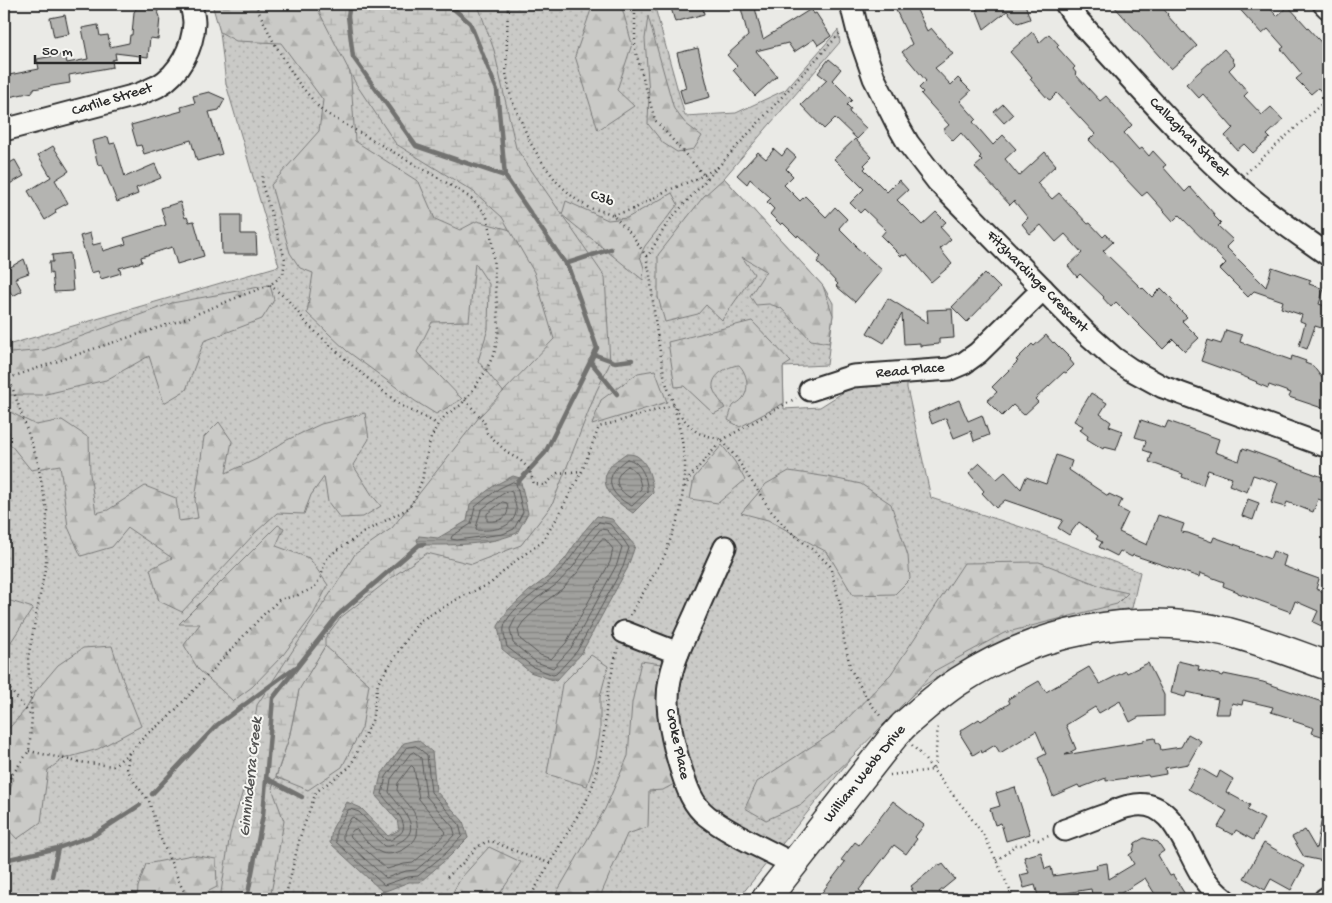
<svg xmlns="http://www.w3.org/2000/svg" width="1332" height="903" font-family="'Gochi Hand',sans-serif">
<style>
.grass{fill:url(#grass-dots);stroke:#7a7a79}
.forest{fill:url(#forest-firs);stroke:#7a7a79}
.wetland{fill:url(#wetland-marsh);stroke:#7a7a79}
.water{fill:url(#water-rules);stroke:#727270}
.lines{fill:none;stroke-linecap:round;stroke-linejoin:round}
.shore{stroke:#5a5a59;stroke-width:1}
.stream{stroke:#727270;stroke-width:4.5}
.building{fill:#b4b4b1;stroke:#2b2b2b}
.minor-casing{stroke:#2b2b2b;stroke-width:25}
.major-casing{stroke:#2b2b2b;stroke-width:31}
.path{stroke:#2b2b2b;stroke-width:2.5;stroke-dasharray:1 4;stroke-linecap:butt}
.minor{stroke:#f6f6f2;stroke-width:21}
.major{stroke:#f6f6f2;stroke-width:28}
.major-bridge-casing{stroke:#2b2b2b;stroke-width:31;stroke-linecap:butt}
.major-bridge{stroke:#f6f6f2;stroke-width:28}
.labels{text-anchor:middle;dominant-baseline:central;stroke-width:4;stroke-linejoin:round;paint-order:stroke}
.street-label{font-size:15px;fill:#2b2b2b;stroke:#f6f6f2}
.water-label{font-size:16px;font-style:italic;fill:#545453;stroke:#f6f6f2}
</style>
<defs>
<pattern id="grass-dots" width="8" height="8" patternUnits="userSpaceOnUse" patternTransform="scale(1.25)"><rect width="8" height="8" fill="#cacac7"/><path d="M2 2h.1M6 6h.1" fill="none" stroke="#aeaeab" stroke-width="1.8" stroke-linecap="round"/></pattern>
<pattern id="forest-firs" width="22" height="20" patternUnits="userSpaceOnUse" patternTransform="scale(1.25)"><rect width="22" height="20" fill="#cacac7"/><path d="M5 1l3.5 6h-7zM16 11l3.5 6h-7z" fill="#aeaeab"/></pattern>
<pattern id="wetland-marsh" width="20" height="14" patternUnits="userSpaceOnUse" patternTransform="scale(1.25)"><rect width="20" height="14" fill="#cacac7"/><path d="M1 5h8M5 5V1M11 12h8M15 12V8" fill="none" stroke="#aeaeab"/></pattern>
<pattern id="water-rules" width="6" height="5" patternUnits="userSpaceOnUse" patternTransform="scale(1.25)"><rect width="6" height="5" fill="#a1a19e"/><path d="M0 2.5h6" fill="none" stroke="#838381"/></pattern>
</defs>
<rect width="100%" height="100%" fill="#eaeae6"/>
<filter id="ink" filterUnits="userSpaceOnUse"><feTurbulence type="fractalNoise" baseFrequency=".02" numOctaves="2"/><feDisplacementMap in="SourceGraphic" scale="10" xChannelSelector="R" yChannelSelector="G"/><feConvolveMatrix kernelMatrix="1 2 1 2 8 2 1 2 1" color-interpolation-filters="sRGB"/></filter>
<g filter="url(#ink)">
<!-- grass -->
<path class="grass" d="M 213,4 L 654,4 L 685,116 L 736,113 L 785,90 L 838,30 L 840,42 L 724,178 L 823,286 L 833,303 L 833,315 L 827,365 L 783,367 L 784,409 L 820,407 L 850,388 L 907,383 L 907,388 L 931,498 L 1027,529 L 1140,572 L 1132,608 L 1057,620 L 981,651 L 921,687 L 868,737 L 738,899 L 4,899 L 4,331 L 11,344 L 279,266 L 226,84 L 220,32 Z"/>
<!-- forest -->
<g class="forest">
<path d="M 212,4 L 334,4 L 339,15 L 351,79 L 355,141 L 419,182 L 435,219 L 460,230 L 477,221 L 518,232 L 587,342 L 505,394 L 478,361 L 488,329 L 489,284 L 475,263 L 469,321 L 432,322 L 417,352 L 462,399 L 436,414 L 415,401 L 347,351 L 307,313 L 313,273 L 300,268 L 290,253 L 271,185 L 319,131 L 323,100 L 281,43 L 236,41 L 220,32 Z"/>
<path d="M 593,4 L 621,4 L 632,44 L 617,90 L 634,106 L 598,130 L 575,56 Z"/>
<path d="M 648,16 L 674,109 L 686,124 L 702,136 L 694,149 L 677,152 L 663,143 L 648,124 L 649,94 L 645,39 Z"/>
<path d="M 724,178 L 823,286 L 833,315 L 829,343 L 811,340 L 781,308 L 769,304 L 756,305 L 750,296 L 766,271 L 742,257 L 754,274 L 722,320 L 706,305 L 698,314 L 665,322 L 658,297 L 658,255 L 704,196 Z"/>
<path d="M 672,193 L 678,204 L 645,246 L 640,256 L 644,268 L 643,280 L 562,215 L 566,201 L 608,220 L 627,218 Z"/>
<path d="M 270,285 L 274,300 L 262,319 L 204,341 L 186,390 L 164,403 L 149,356 L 106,380 L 42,395 L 4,395 L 4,344 L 11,353 L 44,350 L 172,303 Z"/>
<path d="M 752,321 L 791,362 L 783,367 L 784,403 L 740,427 L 728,420 C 730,416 731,408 734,405 C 737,403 740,402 743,398 C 750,388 747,373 739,365 C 728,366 708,376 714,391 C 716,397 722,402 725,408 L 714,414 L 684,386 L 675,387 L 668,342 Z"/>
<path d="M 655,370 L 667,402 L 592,425 L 601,400 L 638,373 Z"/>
<path d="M 4,409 L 36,425 L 62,420 L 89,438 L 90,474 L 96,513 L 108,510 L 145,486 L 176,498 L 179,521 L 198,518 L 195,500 L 204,437 L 219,422 L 232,441 L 226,473 L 257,459 L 287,440 L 321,424 L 365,413 L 369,439 L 353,465 L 372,495 L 381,506 L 363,517 L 340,518 L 328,502 L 324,477 L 311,495 L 304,514 L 277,513 L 256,532 L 182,612 L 159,601 L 150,569 L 172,558 L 128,528 L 112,547 L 81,556 L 68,527 L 60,465 L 31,470 L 6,439 Z"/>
<path d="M 722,445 L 735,462 L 745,480 L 718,503 L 690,499 L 694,478 Z"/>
<path d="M 789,471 L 828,477 L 861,484 L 891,504 L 908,556 L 910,579 L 895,594 L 853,595 L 827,552 L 768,520 L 741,513 L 766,484 Z"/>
<path d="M 278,525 L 284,528 L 276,546 L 309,558 L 328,585 L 313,615 L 283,655 L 252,687 L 233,701 L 198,669 L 184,645 L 200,624 L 179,624 Z"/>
<path d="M 1039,562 L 1106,588 L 1128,593 L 1117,604 L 1004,633 L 936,670 L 853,756 L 802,804 L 766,820 L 745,808 L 757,782 L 835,731 L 891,674 L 964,563 Z"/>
<path d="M 4,599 L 33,608 L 7,648 L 4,647 Z"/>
<path d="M 112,646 L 125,686 L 141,726 L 98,749 L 63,759 L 48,770 L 41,822 L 17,839 L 4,825 L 4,816 L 13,778 L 4,776 L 4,734 L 26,709 L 36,691 L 58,665 L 83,648 Z"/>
<path d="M 325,646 L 369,684 L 362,728 L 342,767 L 308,790 L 276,777 L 289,738 L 299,689 Z"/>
<path d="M 591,655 L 608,666 L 600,697 L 600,732 L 596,757 L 587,786 L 547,774 L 562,684 Z"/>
<path d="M 641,661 L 661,664 L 663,741 L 674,784 L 663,790 L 649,791 L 648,827 L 627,834 L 599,899 L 553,899 L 605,809 L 628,756 L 632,703 Z"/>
<path d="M 489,847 L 521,862 L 501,892 L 492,899 L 449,899 L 461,878 Z"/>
<path d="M 192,855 L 216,859 L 217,887 L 205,893 L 179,899 L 137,899 L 138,887 L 146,864 Z"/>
</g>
<!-- wetland -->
<path class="wetland" d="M 315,4 L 474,4 L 479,8 L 494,50 L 516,148 L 605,277 L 610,363 L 596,392 L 552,505 L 521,545 L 472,564 L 427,553 L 395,575 L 340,618 L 325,638 L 325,646 L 299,690 L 289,738 L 272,788 L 284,821 L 270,899 L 220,899 L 230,834 L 248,774 L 257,705 L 339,580 L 355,554 L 392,528 L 480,416 L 554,339 L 534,272 L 502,217 L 474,192 L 396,144 L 356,84 Z"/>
<!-- water -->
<g class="water">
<path d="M 625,454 C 629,454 633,454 637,456 C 649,464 652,480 653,493 L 633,513 C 618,503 595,487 610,467 C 613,462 620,458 625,454 Z"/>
<path d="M 513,476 L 520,478 L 528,513 L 517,533 C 487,546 452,545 419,545 L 417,540 L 419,536 L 438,538 L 467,521 L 470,504 L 495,485 Z"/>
<path d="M 597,516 L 612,519 L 635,546 L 627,569 L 581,654 L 556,681 L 530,672 L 502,649 L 498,626 L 508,610 L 529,591 L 549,576 L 565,559 L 581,535 Z"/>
<path d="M 418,740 L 432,752 L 436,791 L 463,821 L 468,838 L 450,856 L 420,882 L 409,882 L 383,892 L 330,843 L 332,829 L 347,802 L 361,808 L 388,836 L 399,830 L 397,820 L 376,796 L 381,775 L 404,743 Z"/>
</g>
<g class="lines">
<!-- shore -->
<g class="shore">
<path d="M 627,459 C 641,461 648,479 647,492 L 632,506 C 607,494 602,475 627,459 Z"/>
<path d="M 628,466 C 636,469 641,481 641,489 L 631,498 C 623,494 613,484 619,475 C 621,471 625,468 628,466 Z"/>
<path d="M 513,482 L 516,483 L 523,512 L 514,529 L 503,534 L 457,540 L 451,539 L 452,536 L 471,524 L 475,507 L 498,489 Z"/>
<path d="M 509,491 L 512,492 C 513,498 517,506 516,512 C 513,529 491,531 477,530 L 476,528 L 481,510 L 501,495 Z"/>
<path d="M 503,502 L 507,503 C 511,518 500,522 487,521 L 487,514 Z"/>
<path d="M 599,522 L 610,524 L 623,539 L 629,548 L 623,567 L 577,651 L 556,674 L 553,675 L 533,667 L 507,647 C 506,642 503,633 504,628 C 506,611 540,590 552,579 C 571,562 581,539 599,522 Z"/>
<path d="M 601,529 L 607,530 L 622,547 L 617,564 L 572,647 L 553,668 L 536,662 L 513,643 L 510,629 L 516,617 L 536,599 L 557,584 L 573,567 L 590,542 Z"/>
<path d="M 602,539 L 605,539 L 613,549 L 610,562 L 566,643 L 551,659 L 540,655 L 520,639 L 518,630 L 523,622 L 541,605 L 562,589 L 578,572 L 596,546 Z"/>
<path d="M 416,746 L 427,755 L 431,792 L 459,824 L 462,836 L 446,853 L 418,876 L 408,877 L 384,885 L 336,842 L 336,831 L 348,810 L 350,809 L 359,812 L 386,840 C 391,841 392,839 397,836 C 416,825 388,805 382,794 L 386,777 L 406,748 Z"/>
<path d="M 414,752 L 421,758 L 426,796 L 453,827 L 455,834 L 442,848 L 416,870 L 406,871 L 386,878 L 343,839 L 343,833 L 351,818 L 353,817 L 384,846 C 391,847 396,844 403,840 C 424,826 396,804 389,792 L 391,779 L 410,754 Z"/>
<path d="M 412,766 L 414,768 L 419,799 L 446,832 L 437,842 L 413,863 L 404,864 L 387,869 L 351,837 L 350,834 L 353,830 L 356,829 C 363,837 371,849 382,853 C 394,857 413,847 417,835 C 418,828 417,821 415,815 C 412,806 402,799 397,790 L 398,783 L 410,767 Z"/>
</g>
<!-- stream -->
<g class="stream">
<path d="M 350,4 L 348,16 L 353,57 L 416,146 L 505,176 L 569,269 L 597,348 L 545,453 L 518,482"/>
<path d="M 448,4 L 470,23 L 497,90 L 505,176"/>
<path d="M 565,264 L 611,249"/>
<path d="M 593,354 L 615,362 L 632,360"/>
<path d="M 590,361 L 617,394"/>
<path d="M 266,778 L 302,797"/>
<path d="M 152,794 L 217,725 L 294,668"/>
<path d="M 9,859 L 58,848 L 94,835 L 140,805"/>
<path d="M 52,876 L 58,848"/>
<path d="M 247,899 L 263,815 L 273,698 L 338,615 L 419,545 L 424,544"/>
</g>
</g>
<!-- building -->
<g class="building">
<path d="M 143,4 L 155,4 L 160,17 L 158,39 L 150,38 L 148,57 L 115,53 L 116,59 L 112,60 L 113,67 L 69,75 L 70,83 L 33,89 L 33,92 L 4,98 L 4,76 L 39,69 L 37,59 L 65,54 L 67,63 L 88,59 L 82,28 L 98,25 L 100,36 L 108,35 L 110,47 L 129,43 L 130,35 L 132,35 L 134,12 L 138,6 Z"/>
<path d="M 670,4 L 702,4 L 704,14 L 675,22 Z"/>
<path d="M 740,4 L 754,4 L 763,39 L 811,9 L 814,14 L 816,13 L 831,36 L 818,45 L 814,39 L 794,52 L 788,43 L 756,51 L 777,76 L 755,96 L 733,70 L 737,66 L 727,55 L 748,36 Z"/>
<path d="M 893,4 L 914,4 L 927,31 L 931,28 L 953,54 L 935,68 L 951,85 L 958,78 L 971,91 L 960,101 L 976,119 L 973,122 L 993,145 L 1003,135 L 1016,149 L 1005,159 L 1019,176 L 1045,152 L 1056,165 L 1037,183 L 1052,199 L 1059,193 L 1088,224 L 1090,223 L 1103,237 L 1106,234 L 1113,242 L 1103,251 L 1142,289 L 1143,288 L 1152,297 L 1161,288 L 1173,300 L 1171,301 L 1187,317 L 1182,321 L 1199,338 L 1185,351 L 1173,339 L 1163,349 L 1116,302 L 1111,307 L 1103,298 L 1104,297 L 1080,274 L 1077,277 L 1068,266 L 1082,253 L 1065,234 L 1056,242 L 1041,225 L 1030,234 L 1022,224 L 1028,218 L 1014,201 L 1010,205 L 975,167 L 982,161 L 979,158 L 981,156 L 961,133 L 953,141 L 943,130 L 949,125 L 921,94 L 923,92 L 919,88 L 926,81 L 902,52 L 912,44 Z"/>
<path d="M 982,4 L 1025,4 L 1030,19 L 1018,23 L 1007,11 L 984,29 L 975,6 Z"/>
<path d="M 1112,4 L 1159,4 L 1168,14 L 1167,15 L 1183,33 L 1184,32 L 1197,46 L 1171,69 Z"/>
<path d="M 1235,4 L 1266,4 L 1277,16 L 1288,6 L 1328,50 L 1328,99 L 1318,88 L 1311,94 L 1296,79 L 1302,74 L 1281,49 L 1284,47 L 1268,29 L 1262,34 Z"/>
<path d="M 65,15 L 69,34 L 54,37 L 50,18 Z"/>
<path d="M 1032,32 L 1038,39 L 1039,43 L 1049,34 L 1059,45 L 1057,47 L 1075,67 L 1073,69 L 1076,73 L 1075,74 L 1100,101 L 1106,96 L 1132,125 L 1124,133 L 1139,150 L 1142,148 L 1149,156 L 1153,151 L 1166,165 L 1163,167 L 1185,192 L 1190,187 L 1215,215 L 1214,216 L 1221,223 L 1218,226 L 1233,240 L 1226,247 L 1266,287 L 1272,267 L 1311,280 L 1309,284 L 1324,289 L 1319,304 L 1328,307 L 1328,330 L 1315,326 L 1307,349 L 1299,346 L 1305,323 L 1300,321 L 1302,315 L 1281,308 L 1283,301 L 1254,291 L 1248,297 L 1220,269 L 1226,263 L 1179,215 L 1173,221 L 1147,192 L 1142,196 L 1089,140 L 1095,134 L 1057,93 L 1050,100 L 1048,99 L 1030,79 L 1032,77 L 1010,52 Z"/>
<path d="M 698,48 L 710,97 L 684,104 L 680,90 L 686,88 L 677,53 Z"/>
<path d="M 1224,49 L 1233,59 L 1232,60 L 1235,64 L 1229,70 L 1248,92 L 1244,96 L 1262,115 L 1271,107 L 1283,120 L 1267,135 L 1270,138 L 1253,153 L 1244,144 L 1237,150 L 1225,136 L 1233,128 L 1203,94 L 1199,98 L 1186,84 Z"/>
<path d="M 829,59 L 841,69 L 832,80 L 852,100 L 847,105 L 851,109 L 849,112 L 867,129 L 857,139 L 835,118 L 824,129 L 801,105 L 827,80 L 818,73 Z"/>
<path d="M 209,92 L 225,99 L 219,110 L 209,112 L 222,154 L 197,161 L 191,140 L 144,154 L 141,145 L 137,146 L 131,125 L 182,111 L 181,107 L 195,103 L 193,96 Z"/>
<path d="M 1003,104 L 1013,115 L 1004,123 L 994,112 Z"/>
<path d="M 108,137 L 110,144 L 115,143 L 125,177 L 155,164 L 161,178 L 136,188 L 138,194 L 117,202 L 102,164 L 98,165 L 92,141 Z"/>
<path d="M 855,139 L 872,157 L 864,165 L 866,167 L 864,169 L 887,192 L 899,180 L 908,190 L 897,200 L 922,225 L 936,212 L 946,222 L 940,227 L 951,239 L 940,249 L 952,264 L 931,282 L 907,254 L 904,256 L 903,255 L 901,256 L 881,236 L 886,230 L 864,209 L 860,213 L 850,203 L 864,189 L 834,159 Z"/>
<path d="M 53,146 L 69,171 L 55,180 L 68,203 L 55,210 L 56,213 L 45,220 L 28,191 L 51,177 L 38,155 Z"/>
<path d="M 774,149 L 782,156 L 787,149 L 796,157 L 786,169 L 793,176 L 784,185 L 800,201 L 805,196 L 826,217 L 835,207 L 847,219 L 839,228 L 856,245 L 855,246 L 882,270 L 855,302 L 836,286 L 838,284 L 817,262 L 821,257 L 798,235 L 797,237 L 783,223 L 781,225 L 770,214 L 774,209 L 767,202 L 771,198 L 750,179 L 747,184 L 737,175 L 758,152 L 766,159 Z"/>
<path d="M 15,160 L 24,176 L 4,187 L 4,166 Z"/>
<path d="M 180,202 L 185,218 L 187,217 L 189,222 L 194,221 L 204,256 L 177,264 L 172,247 L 141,257 L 142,262 L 119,268 L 121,273 L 101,279 L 98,271 L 91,273 L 80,236 L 90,233 L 93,245 L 101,243 L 103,251 L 126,244 L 124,238 L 166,225 L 161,208 Z"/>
<path d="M 221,215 L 241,215 L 241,234 L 256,234 L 257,254 L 222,254 Z"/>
<path d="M 70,253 L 73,291 L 54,292 L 52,273 L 50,274 L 49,262 L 53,262 L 52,255 Z"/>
<path d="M 4,258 L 9,268 L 24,259 L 29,273 L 15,278 L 22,291 L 13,296 L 7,287 L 4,289 Z"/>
<path d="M 985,273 L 1000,288 L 967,322 L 952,307 Z"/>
<path d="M 888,298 L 928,323 L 927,310 L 952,309 L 954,338 L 939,339 L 939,344 L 920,346 L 920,343 L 904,344 L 902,314 L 884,343 L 867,333 Z"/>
<path d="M 1226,330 L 1242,335 L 1240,342 L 1291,360 L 1292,356 L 1306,361 L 1305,363 L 1313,366 L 1328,386 L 1328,410 L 1289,397 L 1291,393 L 1269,385 L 1268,388 L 1256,383 L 1257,382 L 1240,375 L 1201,361 L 1208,340 L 1221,344 Z"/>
<path d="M 1046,335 L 1053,343 L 1054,342 L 1071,359 L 1070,360 L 1074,365 L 1066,373 L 1064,372 L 1035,399 L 1038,402 L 1024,415 L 1013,405 L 1002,416 L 987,401 L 997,392 L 992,387 L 1018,361 L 1016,360 L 1032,344 L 1034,346 Z"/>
<path d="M 1091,393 L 1107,403 L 1100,414 L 1111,422 L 1109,426 L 1123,431 L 1116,450 L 1104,447 L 1103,449 L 1087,439 L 1088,436 L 1080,430 L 1083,426 L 1074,421 Z"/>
<path d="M 959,400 L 968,421 L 982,415 L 989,435 L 974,441 L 971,431 L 954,438 L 946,418 L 932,424 L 928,413 Z"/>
<path d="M 1141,420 L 1165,428 L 1168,421 L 1219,439 L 1215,452 L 1239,461 L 1243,448 L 1328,479 L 1328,503 L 1318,499 L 1313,512 L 1287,502 L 1285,507 L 1271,503 L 1278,483 L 1253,475 L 1247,492 L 1229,485 L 1232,478 L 1208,470 L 1203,485 L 1182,477 L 1183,474 L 1149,462 L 1152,453 L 1143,450 L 1146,442 L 1145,441 L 1145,440 L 1135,437 Z"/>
<path d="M 1056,455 L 1072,461 L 1069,470 L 1108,496 L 1109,494 L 1122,500 L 1118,508 L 1128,513 L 1119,532 L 1147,545 L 1158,515 L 1184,524 L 1181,532 L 1188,533 L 1212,542 L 1214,537 L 1242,547 L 1241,548 L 1270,559 L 1273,551 L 1286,556 L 1283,566 L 1319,579 L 1316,589 L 1326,593 L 1328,586 L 1328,629 L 1313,622 L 1318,611 L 1295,601 L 1291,612 L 1238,593 L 1238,592 L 1223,586 L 1224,582 L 1200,573 L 1199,577 L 1133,555 L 1132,557 L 1120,551 L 1117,556 L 1099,547 L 1102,542 L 1096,539 L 1098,536 L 1079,522 L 1069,535 L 1058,528 L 1063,520 L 1005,500 L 996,508 L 982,493 L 984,491 L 969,473 L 980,463 L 997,479 L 1005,472 L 1021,489 L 1026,477 L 1046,484 Z"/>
<path d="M 1248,499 L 1259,503 L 1253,520 L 1242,516 Z"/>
<path d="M 1178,661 L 1199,666 L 1198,670 L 1223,676 L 1224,674 L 1263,682 L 1328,704 L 1328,738 L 1312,733 L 1314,728 L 1293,721 L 1294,719 L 1271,712 L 1273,707 L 1243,700 L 1242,705 L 1232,703 L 1230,714 L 1215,714 L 1218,699 L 1187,692 L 1185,697 L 1171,693 Z"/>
<path d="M 1148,663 L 1164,695 L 1164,716 L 1139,717 L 1130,722 L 1120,701 L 1099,713 L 1095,707 L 1066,725 L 1076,749 L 1065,755 L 1143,742 L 1143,740 L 1155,738 L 1156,742 L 1160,745 L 1161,750 L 1181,747 L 1188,734 L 1201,741 L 1188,764 L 1165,768 L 1166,774 L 1149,777 L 1148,775 L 1106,781 L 1106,778 L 1080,788 L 1078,785 L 1053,796 L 1038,758 L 1046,754 L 1036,731 L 1000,753 L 995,745 L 982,753 L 981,750 L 973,755 L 960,734 L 961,733 L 960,731 L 979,719 L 981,721 L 1010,703 L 1008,699 L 1039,681 L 1046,692 L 1089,667 L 1100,684 L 1126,671 L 1127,673 Z"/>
<path d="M 1200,768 L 1217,778 L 1220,771 L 1233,779 L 1226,792 L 1250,805 L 1247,810 L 1264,819 L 1253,840 L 1236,830 L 1233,835 L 1218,827 L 1227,811 L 1188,789 Z"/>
<path d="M 1015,787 L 1030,834 L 1006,841 L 1001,823 L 995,825 L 990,809 L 1000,806 L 996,793 Z"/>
<path d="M 893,801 L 924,825 L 915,837 L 917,839 L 906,854 L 894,845 L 859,890 L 871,899 L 817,899 L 845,862 L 841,860 L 855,842 L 859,845 Z"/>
<path d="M 1323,813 L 1328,814 L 1328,862 L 1304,857 L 1292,837 L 1305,830 L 1316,849 Z"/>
<path d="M 1144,838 L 1158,842 L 1164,851 L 1158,855 L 1170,876 L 1173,875 L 1188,899 L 1158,899 L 1145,878 L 1115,897 L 1097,899 L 1093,899 L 1091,889 L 1059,894 L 1039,899 L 1035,885 L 1024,888 L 1020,875 L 1029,873 L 1024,857 L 1041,852 L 1045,869 L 1051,867 L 1053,876 L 1097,869 L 1096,865 L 1107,863 L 1109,879 L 1134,864 L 1129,855 L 1133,852 L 1135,843 Z"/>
<path d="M 1264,843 L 1304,866 L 1291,890 L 1271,879 L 1265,890 L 1244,878 Z"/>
<path d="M 939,864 L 940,866 L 943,864 L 955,879 L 939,892 L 946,899 L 919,899 L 911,889 L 913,889 L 911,886 Z"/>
</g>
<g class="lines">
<!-- minor casing -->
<g class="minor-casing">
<g id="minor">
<path d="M 851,4 L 858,32 L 874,78 L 896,122 L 908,143 L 938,182 L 1086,333 L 1114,358 L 1130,369 L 1163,387 L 1328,447"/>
<path d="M 1066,4 L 1074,16 C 1130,77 1183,140 1246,194 C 1272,216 1300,235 1328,255"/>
<path d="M 1324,4 L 1328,8"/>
<path d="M 4,130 L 140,94 C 146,91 152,89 158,86 C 179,74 193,48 194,23 C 194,17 192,10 191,4"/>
<path d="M 810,390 L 853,376 L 936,370 L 950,369 L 964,363 L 978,353 L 1043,289"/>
<path d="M 725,547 C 714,570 704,594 694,617 C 682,643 668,670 668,699 C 668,721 674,746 680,766 C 686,784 691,804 707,816 C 731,835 766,849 793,864"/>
<path d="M 624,632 L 678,653"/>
<path d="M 1065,830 C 1079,825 1093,819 1108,814 C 1115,811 1122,807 1130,806 C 1173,795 1185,850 1203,877 C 1209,885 1216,893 1224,899"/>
<path d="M 1325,899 L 1328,897"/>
</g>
</g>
<!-- major casing -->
<g class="major-casing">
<g id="major">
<path d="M 903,726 C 921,710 939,694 959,681 C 1037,630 1136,611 1228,632 C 1262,641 1295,654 1328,666"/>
<path d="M 766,899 L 894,736"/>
</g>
</g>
<!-- path -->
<g class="path">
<path d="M 508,4 L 506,73 L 511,98 L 531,144 L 544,165 L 557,182 L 574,198 L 589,208 L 606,212 L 613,215 L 632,235 L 646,256 L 650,275 L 656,328 L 665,380 L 674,405 L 681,435 L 685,460 L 685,476 L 680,513 L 664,557 L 629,617"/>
<path d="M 635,4 L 635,49 L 655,120 L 708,180"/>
<path d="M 1246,173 L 1328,98"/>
<path d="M 613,215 L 634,209 L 664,192 L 698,178 L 718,167"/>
<path d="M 646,256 L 648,256 L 668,222 L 841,32"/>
<path d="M 270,285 L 288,300 L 308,325 L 355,368 L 400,405 L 438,424"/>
<path d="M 4,367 L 8,375 L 37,459 L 47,511 L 46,564 L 28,658 L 32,717 L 29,751 L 4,786"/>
<path d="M 4,379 L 9,378 L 93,349 L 182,320 L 243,295 L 270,285 L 283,275 L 285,259 L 262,184 L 263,173"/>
<path d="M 465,400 L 484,421 L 487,433 L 509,454 L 520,460 L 529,469 L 534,484 L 545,485 L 558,473 L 582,471"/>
<path d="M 685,487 L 690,477 L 722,440 L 796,398"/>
<path d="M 4,682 L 32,717"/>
<path d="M 912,745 L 922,756 L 966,811 L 985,837 L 996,860 L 1014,899"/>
<path d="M 29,751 L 79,762 L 113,766 L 129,753"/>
<path d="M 890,775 L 933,770 L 935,763 L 938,724"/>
<path d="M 996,860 L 1006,854 L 1015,845 L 1023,845 L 1032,838 L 1038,840 L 1049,836"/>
<path d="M 447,877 L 461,865 L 477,847 L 486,842 L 492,841 L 525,855 L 550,863"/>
<path d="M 4,889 L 13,899"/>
<path d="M 189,899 L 182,888 L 160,837 L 149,801 L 135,783 L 127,769 L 129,753 L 147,734 L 168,718 L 262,616 L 279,600 L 298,595 L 314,588 L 321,577 L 325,561 L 333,553 L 366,531 L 409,508 L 415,498 L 423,477 L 425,461 L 431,438 L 438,424 L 447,414 L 461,405 L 472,391 L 486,371 L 495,351 L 499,328 L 492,243 L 490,228 L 486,214 L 471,198 L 442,180 L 322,111 L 297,81 L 273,41 L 255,4"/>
<path d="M 285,899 L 300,837 L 316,792 L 350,767 L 372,721 L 378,683 L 419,621 L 463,596 L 490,584 L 514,562 L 542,542 L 557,518 L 582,471 L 599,427 L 674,405 L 681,416 L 690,426 L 698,433 L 722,440 L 737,459 L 771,511 L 787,529 L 818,554 L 830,566 L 841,607 L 844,640 L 851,670 L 868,700 L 882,718"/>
<path d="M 529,899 L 576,818 L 587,799 L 594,782 L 602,748 L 605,726 L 607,695 L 613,667 L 618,648"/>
</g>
<!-- minor -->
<use href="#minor" class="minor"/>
<!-- major -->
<use href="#major" class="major"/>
<!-- major-bridge casing -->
<g class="major-bridge-casing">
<path id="major-bridge" d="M 894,736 L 903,726"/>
</g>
<!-- major-bridge -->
<use href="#major-bridge" class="major-bridge"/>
</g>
</g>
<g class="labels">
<!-- street labels -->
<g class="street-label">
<text transform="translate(112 100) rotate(-17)">Carlile Street</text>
<text transform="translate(1189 138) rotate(45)">Callaghan Street</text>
<text transform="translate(602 199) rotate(23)">C3b</text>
<text transform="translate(1037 282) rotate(45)">Fitzhardinge Crescent</text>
<text transform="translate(910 371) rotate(-5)">Read Place</text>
<text transform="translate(677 744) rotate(78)">Croke Place</text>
<text transform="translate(865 774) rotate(-51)">William Webb Drive</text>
</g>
<!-- water labels -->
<g class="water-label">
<text transform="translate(252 777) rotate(-84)">Ginninderra Creek</text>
</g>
</g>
<!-- margin -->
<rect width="1332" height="903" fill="none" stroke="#f6f6f2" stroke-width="20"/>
<rect x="10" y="10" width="1312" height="883" fill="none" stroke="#2b2b2b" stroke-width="2" filter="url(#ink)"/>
<!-- scale -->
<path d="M35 55v8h105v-8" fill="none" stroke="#2b2b2b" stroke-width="2.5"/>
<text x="42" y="55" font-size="15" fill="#2b2b2b" stroke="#f6f6f2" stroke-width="4" paint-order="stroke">50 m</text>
</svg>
